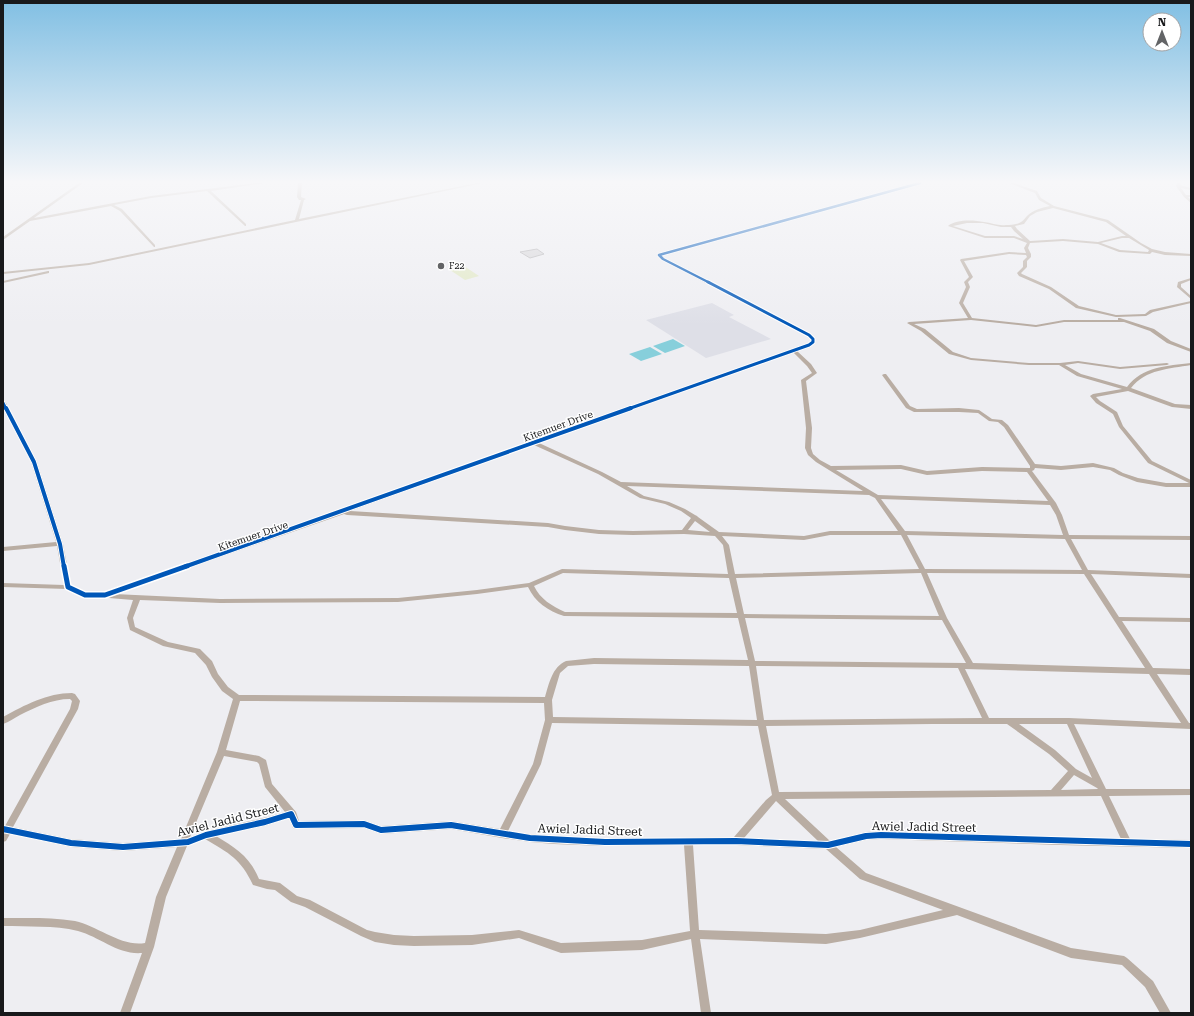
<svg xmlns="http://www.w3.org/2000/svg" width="1194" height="1016" font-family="'Roboto Serif',serif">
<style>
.built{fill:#dedfe7}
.green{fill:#e1e8c4}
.water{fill:#87cfdb}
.building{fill:#d6d5d8;stroke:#b4b3b6}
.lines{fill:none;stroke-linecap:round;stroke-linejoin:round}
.street{fill:#b9ada3;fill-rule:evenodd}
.cycleway-far4-casing{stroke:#fff;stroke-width:4}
.cycleway-far3-casing{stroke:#fff;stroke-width:5}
.cycleway-far2-casing{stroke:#fff;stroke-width:6}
.cycleway-far1-casing{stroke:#fff;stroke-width:8}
.cycleway-casing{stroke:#fff;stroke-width:8}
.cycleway-far4{stroke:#0057b8;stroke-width:2.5}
.cycleway-far3{stroke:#0057b8;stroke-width:3}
.cycleway-far2{stroke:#0057b8;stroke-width:4}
.cycleway-far1{stroke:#0057b8;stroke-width:5}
.cycleway{stroke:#0057b8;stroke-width:6}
.poi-dot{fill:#636466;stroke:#fff;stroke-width:1.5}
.labels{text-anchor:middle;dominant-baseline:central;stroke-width:3;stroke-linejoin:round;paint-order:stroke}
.far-poi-label{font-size:9px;fill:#18191b;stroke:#fff;text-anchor:start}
.street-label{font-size:10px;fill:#18191b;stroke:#fff}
.near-street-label{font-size:12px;fill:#18191b;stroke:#fff}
</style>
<rect width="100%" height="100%" fill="#eeeef2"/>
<!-- built -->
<path class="built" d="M 712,303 L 734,315 L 729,317 L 771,339 L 706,358 L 646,320 Z"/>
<!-- green -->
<path class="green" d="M 464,266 L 479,276 L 465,280 L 450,270 Z"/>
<!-- water -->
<g class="water">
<path d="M 673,339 L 685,346 L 665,353 L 653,346 Z"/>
<path d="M 650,347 L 662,354 L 641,361 L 629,354 Z"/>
</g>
<!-- building -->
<path class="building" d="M 537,249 L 544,254 L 530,258 L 520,252 Z"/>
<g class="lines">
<!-- street -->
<g class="street">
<path d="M 79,183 L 83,183 L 34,218 L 151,196 L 256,183 L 265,183 L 211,191 L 246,224 L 246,226 L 245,226 L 207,191 L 151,198 L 114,205 L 122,209 L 155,245 L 155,247 L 154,247 L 120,211 L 111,206 L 30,221 L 3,240 L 3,237 Z"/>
<path d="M 298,183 L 302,183 L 301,197 L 306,199 L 304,200 L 299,219 L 477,183 L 483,183 L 89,265 L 3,274 L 3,272 L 89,263 L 295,220 L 301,200 L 299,200 L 297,197 Z"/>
<path d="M 917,183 L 922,183 L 662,255 L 664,258 L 811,334 L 815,339 L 815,342 L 811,346 L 797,351 L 811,364 L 817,373 L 806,381 L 812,428 L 811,448 L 813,454 L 820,460 L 831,466 L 901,465 L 927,471 L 982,467 L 1030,468 L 1030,466 L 1004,427 L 998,422 L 989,421 L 978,413 L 959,412 L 914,412 L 906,408 L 882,375 L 884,374 L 886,374 L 910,406 L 917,409 L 959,408 L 979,410 L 992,419 L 1002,420 L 1008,425 L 1035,464 L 1061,466 L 1093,463 L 1114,468 L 1123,473 L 1138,478 L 1166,483 L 1189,483 L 1148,463 L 1119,427 L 1113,414 L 1096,403 L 1090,396 L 1093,394 L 1122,389 L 1077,376 L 1059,365 L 1029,365 L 971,360 L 949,354 L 921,331 L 907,323 L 909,322 L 968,318 L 959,303 L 966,287 L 964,282 L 969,277 L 960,260 L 961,259 L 1009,252 L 1026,253 L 1024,248 L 1027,243 L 1014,238 L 985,238 L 948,226 C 956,219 974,220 984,222 C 992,223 998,226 1006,225 C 1010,225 1017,225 1021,222 C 1023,221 1025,218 1027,216 C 1033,210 1041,208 1050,206 L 1039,200 L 1035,193 L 1009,183 L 1014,183 L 1037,191 L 1041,198 L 1054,206 L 1108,220 L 1141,243 L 1152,249 L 1165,252 L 1191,254 L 1191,256 L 1165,255 L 1152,252 L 1150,254 L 1119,252 L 1098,244 L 1063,241 L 1030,243 L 1028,248 L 1031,254 L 1031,257 L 1027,261 L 1027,267 L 1021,273 L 1022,274 L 1051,287 L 1079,306 L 1116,315 L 1145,314 L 1150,310 L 1191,301 L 1191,303 L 1153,312 L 1146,316 L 1116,317 L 1076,308 L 1049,289 L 1019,276 L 1017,273 L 1023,267 L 1023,261 L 1027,257 L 1026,255 L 1009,254 L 964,261 L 973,277 L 968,282 L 970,287 L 963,303 L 972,318 L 1036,325 L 1064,320 L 1118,320 L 1118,318 L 1120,318 L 1154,329 L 1171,341 L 1191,349 L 1191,352 L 1167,343 L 1150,331 L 1124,322 L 1064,322 L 1036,327 L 971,320 L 914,324 L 925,329 L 953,352 L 971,358 L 1029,363 L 1060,363 L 1078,361 L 1120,367 L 1167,363 L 1169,364 L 1167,365 L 1120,369 L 1078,363 L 1065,365 L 1081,374 L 1127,387 C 1143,366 1167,366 1191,363 L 1191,365 C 1169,369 1146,369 1131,388 L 1175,404 L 1191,405 L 1191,409 L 1172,407 L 1128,391 L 1096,397 L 1100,401 L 1117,412 L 1123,426 L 1152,461 L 1191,480 L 1191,487 L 1166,487 L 1137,482 L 1119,475 L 1110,470 L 1093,467 L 1061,470 L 1035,468 L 1034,470 L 1032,471 L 1056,503 L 1062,515 L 1069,535 L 1191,536 L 1191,540 L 1071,539 L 1088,570 L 1191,574 L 1191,578 L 1091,574 L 1119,617 L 1191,618 L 1191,622 L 1122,621 L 1153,668 L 1191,669 L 1191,675 L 1157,674 L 1189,723 L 1191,723 L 1191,729 L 1074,724 L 1106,789 L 1191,789 L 1191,795 L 1109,796 L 1130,839 L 1191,840 L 1191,848 L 1060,845 L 881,839 L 866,840 L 836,847 L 866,873 L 1071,948 L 1124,956 L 1127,958 L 1153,981 L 1171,1013 L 1160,1013 L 1145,987 L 1122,965 L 1071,958 L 957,915 L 860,938 L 826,944 L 700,939 L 711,1013 L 701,1013 L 691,939 L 642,950 L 561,953 L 519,938 L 472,945 L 414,946 L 394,945 L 375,942 L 361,936 L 305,907 L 291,902 L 275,890 L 267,889 L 253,885 C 241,859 229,853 205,839 L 187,846 L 166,897 L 154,947 L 130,1013 L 120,1013 L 142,953 C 118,955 100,937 78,931 C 54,925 28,927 3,926 L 3,918 C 27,918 51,917 75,921 C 98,926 121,947 145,943 L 156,897 L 177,847 L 123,851 L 71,847 L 10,834 L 6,841 L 3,842 L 3,825 L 5,826 L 70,709 L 72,701 L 70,699 C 52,699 36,707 20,715 C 14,718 9,722 3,724 L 3,717 C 25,705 47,693 72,693 L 75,694 L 80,701 L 78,709 L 13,827 L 71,839 L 123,843 L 181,839 L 217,752 L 233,699 L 222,691 L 212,677 L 206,665 L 195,653 L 163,646 L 130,630 L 127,618 L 133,600 L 109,598 L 106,597 L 85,597 L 67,589 L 3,587 L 3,583 L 64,585 L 57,546 L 3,551 L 3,547 L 56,542 L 31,462 L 3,408 L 3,401 L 6,403 L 37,462 L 63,544 L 71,586 L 86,593 L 104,593 L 341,511 L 707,379 L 807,344 L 811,342 L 811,339 L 807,336 L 662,260 L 657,255 ZM 1053,208 L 1106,222 L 1126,236 L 1122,236 L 1098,242 L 1063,239 L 1030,241 L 1017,229 L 1015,226 L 1024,224 L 1030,216 L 1037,212 ZM 967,223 L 983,223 L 1001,227 L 1011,227 L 1014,231 L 1023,239 L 1014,236 L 985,236 L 953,226 ZM 1122,238 L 1129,238 L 1149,250 L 1148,252 L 1120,250 L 1101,243 ZM 793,352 L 807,366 L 812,373 L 801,380 L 806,428 L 805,448 L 808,455 L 816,462 L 863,491 L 621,482 L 602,472 L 539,443 ZM 534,445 L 598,474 L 640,498 L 665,504 L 681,511 L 691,518 L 682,530 L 633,531 L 599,530 L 565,526 L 548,523 L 350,511 ZM 901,469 L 927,475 L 982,471 L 1027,472 L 1048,501 L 878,495 L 836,470 ZM 627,486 L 869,495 L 875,498 L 898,531 L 830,531 L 804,536 L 719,532 L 698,517 L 697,516 L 695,515 L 685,509 L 669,502 L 644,496 ZM 881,499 L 1050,505 L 1056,515 L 1063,535 L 905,531 ZM 344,514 L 347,515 L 548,527 L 565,530 L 599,534 L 633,535 L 684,534 L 715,536 L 723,545 L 728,574 L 562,569 L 529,583 L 477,590 L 398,598 L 220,599 L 114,594 ZM 695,521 L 710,532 L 688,530 ZM 830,535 L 901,535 L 919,569 L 735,574 L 729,545 L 722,536 L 804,540 ZM 907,535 L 1065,539 L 1082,570 L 925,569 ZM 563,573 L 729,578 L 737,613 L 565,612 C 552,606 540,599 534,586 ZM 921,573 L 939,616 L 744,614 L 736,578 ZM 927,573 L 1084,574 L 1145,668 L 973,663 L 947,618 ZM 528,587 C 535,602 548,611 564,616 L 738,618 L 748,660 L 594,658 L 566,661 C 552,667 549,684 545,697 L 239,695 L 228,687 L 218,674 L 212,661 L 200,649 L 168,642 L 135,627 L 133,618 L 140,600 L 220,603 L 398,602 L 477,594 ZM 745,618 L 942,620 L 966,663 L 755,661 ZM 594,664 L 749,666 L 757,720 L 553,717 L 552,700 L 560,673 L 568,666 ZM 756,666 L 958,668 L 982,718 L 764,720 ZM 965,669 L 1149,674 L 1181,723 L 1069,718 L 989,718 ZM 240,701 L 544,703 L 545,720 L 533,764 L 500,829 L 451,821 L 381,826 L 364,820 L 299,821 L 296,812 L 272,784 L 266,760 L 259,756 L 226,750 ZM 552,723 L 758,726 L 772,795 L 766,800 L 734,837 C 659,838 582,843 508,831 L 541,764 ZM 932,724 L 1007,724 L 1049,754 L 1068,771 L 1051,790 L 779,792 L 766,726 ZM 1019,724 L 1067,724 L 1092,778 L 1076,769 L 1055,750 ZM 224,756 L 257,762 L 259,764 L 265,787 L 285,812 C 254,822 221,825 190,837 ZM 1074,775 L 1097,788 L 1098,789 L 1061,790 ZM 1101,796 L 1121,839 L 881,831 L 866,832 L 830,841 L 785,799 ZM 776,801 L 818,841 L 744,838 ZM 289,818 L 293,828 L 296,829 L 364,828 L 381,834 L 451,829 L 502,838 L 530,842 L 554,844 L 605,846 L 684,845 L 690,931 L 642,940 L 561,943 L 519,930 L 472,935 L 414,936 L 394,935 L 375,932 L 367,930 L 310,900 L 297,896 L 280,883 L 259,879 C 250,857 236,848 216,836 L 265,826 ZM 693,845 L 736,845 L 826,849 L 860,879 L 943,910 L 860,930 L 826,934 L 699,930 Z"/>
<path d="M 1177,183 L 1181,183 L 1180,185 L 1191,188 L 1191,190 L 1181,188 L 1186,195 L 1191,195 L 1191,197 L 1188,197 L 1191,200 L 1191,203 L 1184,197 L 1176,186 Z"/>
<path d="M 48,271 L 49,271 L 49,273 L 3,283 L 3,281 Z"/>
<path d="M 1191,278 L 1191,280 L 1181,284 L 1181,287 L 1191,296 L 1191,299 L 1177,287 L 1178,282 Z"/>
</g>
<!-- cycleway-far4 casing -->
<g class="cycleway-far4-casing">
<path id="cycleway-far4" d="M 710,283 L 663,259 L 659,255 L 920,183"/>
</g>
<!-- cycleway-far3 casing -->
<g class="cycleway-far3-casing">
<g id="cycleway-far3">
<path d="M 3,403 L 6,409"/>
<path d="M 628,409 L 809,345 L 813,342 L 813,339 L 809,335 L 708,282"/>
</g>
</g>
<!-- cycleway-far2 casing -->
<g class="cycleway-far2-casing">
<g id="cycleway-far2">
<path d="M 6,408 L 34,462 L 60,544 L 64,567"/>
<path d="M 184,567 L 631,408"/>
</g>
</g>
<!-- cycleway-far1 casing -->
<g class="cycleway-far1-casing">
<path id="cycleway-far1" d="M 64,566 L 68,587 L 85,595 L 105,595 L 187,566"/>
</g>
<!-- cycleway casing -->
<g class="cycleway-casing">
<path id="cycleway" d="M 3,829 L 71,843 L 123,847 L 188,842 L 206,835 L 265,822 L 291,814 L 296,825 L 364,824 L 381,830 L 451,825 L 530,838 L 605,842 L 736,841 L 828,845 L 866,836 L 881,835 L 1191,844"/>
</g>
<!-- cycleway-far4 -->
<use href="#cycleway-far4" class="cycleway-far4"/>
<!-- cycleway-far3 -->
<use href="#cycleway-far3" class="cycleway-far3"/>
<!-- cycleway-far2 -->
<use href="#cycleway-far2" class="cycleway-far2"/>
<!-- cycleway-far1 -->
<use href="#cycleway-far1" class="cycleway-far1"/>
<!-- cycleway -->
<use href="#cycleway" class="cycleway"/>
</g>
<!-- sky -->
<linearGradient id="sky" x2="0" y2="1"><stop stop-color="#81bfe3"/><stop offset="0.56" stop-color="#f7f7f9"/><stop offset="1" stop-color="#f7f7f9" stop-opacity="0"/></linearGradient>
<rect width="1194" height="325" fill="url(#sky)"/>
<!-- markers -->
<circle class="poi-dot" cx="441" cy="266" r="4"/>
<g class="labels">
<!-- far-poi labels -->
<g class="far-poi-label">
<text x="449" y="266">F22</text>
</g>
<!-- street labels -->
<g class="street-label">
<text transform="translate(558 426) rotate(-20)">Kitemuer Drive</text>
<text transform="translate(253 536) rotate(-19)">Kitemuer Drive</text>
</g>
<!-- near-street labels -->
<g class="near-street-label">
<text transform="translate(228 820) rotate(-14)">Awiel Jadid Street</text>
<text transform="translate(924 827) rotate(1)">Awiel Jadid Street</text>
<text transform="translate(590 830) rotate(2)">Awiel Jadid Street</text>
</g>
</g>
<!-- border -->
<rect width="1194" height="1016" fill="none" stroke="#18191b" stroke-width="8"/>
<!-- north arrow -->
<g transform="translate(1162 32)"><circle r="19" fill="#ffffff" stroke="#a3a3a4"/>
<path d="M0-3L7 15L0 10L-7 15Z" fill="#636466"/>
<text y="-6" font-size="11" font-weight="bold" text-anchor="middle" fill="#18191b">N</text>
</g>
</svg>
